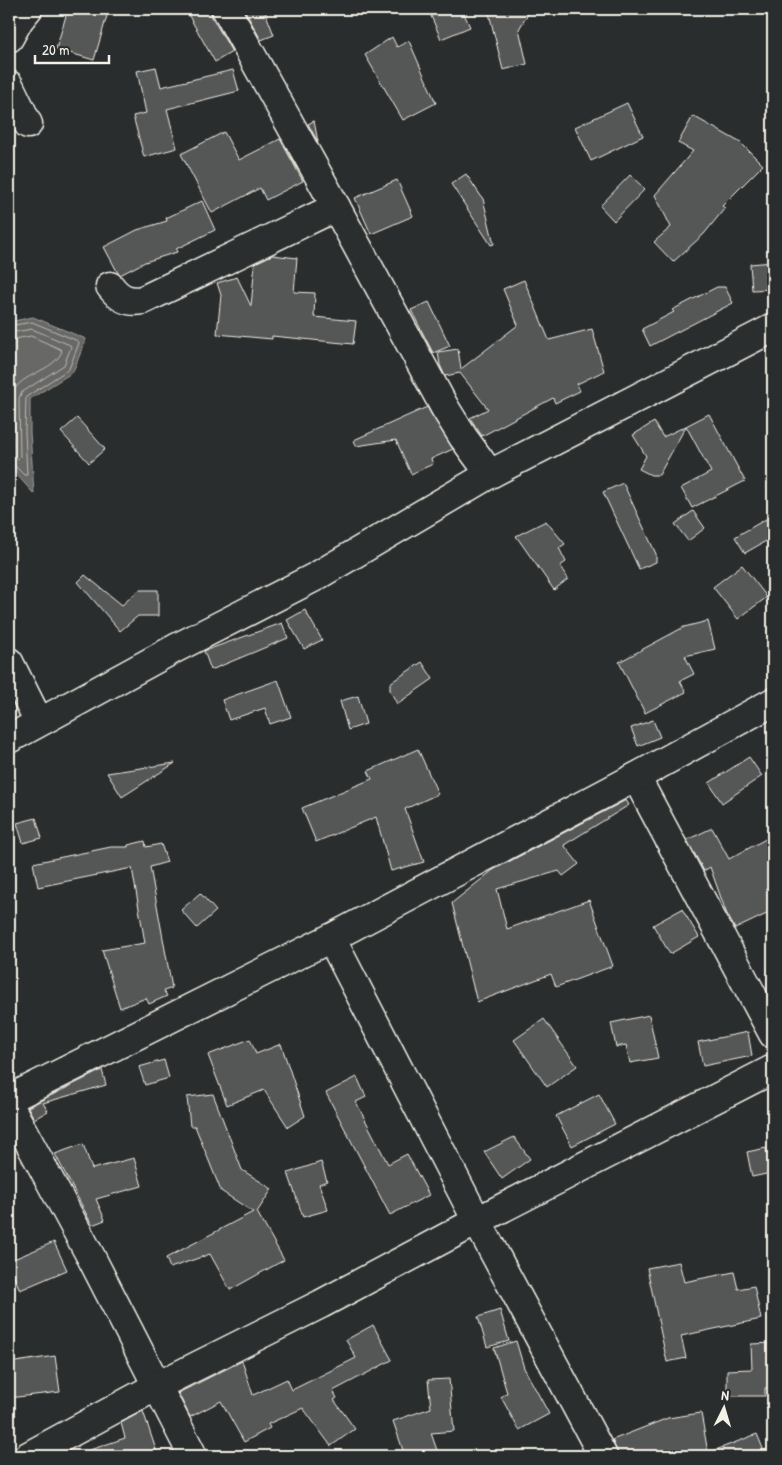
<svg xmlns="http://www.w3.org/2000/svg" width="782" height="1465" font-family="'Patrick Hand',sans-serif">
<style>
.water{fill:#676866;stroke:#9f9f9a}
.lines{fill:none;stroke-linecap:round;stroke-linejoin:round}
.shore{stroke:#bcbab4;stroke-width:1}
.building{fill:#555756;stroke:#f4f1e8}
.minor-casing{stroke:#f4f1e8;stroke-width:31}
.minor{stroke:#2a2d2e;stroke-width:28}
</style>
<rect width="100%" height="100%" fill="#2a2d2e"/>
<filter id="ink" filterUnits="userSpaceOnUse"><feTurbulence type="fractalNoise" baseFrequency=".02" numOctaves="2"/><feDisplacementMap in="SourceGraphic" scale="10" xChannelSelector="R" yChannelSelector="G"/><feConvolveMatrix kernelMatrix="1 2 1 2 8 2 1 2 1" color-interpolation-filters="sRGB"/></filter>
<g filter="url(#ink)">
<!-- water -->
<path class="water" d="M 33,317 L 86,339 L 73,372 L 30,399 L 30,432 L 34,494 L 9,466 L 9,322 Z"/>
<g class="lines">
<!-- shore -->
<g class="shore">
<path d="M 9,326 L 32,322 L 78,341 L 79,343 L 69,369 L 26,397 L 25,432 L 27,475 L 24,475 L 14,465 L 9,463"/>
<path d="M 9,333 L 32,329 L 70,345 L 71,347 L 64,365 L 21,393 L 19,399 L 20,457 L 18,459 L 9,457"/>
<path d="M 9,340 L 31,336 L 60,349 L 62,351 C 54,372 20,373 13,393 C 9,405 12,434 12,447 L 9,450"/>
</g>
</g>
<!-- building -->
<g class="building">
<path d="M 68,9 L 109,9 L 94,60 L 56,49 Z"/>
<path d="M 185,9 L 210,9 L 212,17 L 232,52 L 215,62 Z"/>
<path d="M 244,9 L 264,9 L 274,35 L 261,40 Z"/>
<path d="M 428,9 L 462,9 L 470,27 L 441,39 Z"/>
<path d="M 488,9 L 531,9 L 519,29 L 527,64 L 503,70 Z"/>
<path d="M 392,37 L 397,47 L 409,41 L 436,103 L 403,120 L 365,55 Z"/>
<path d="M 156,67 L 161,87 L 233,70 L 239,91 L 167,109 L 177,148 L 144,157 L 133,116 L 146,113 L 137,71 Z"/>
<path d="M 627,103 L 643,136 L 591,161 L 575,127 Z"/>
<path d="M 693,116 L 741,143 L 763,165 L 722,206 L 725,208 L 704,234 L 673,262 L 654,242 L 671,227 L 655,195 L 693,151 L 678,143 Z"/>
<path d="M 314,121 L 318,142 L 308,124 Z"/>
<path d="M 224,132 L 239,160 L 280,139 L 303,181 L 266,200 L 260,188 L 212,213 L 181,154 Z"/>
<path d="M 466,174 L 483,199 L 494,244 L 491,245 L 451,184 Z"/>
<path d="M 630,175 L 645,189 L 614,221 L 600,206 Z"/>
<path d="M 397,180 L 413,216 L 371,234 L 355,198 Z"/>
<path d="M 202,201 L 215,230 L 176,249 L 177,252 L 145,262 L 120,275 L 118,273 L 104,247 L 137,230 L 167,221 L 166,218 Z"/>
<path d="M 272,255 L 297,258 L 294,292 L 315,293 L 314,317 L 356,321 L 353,344 L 272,336 L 272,339 L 217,334 L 221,295 L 217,283 L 237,277 L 251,306 L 255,263 Z"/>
<path d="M 773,262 L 773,289 L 752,290 L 750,264 Z"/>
<path d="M 524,280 L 549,340 L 592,329 L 604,371 L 577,384 L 580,391 L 555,403 L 553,398 L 482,436 L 470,418 L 488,409 L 460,373 L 445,376 L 440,365 L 438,352 L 458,349 L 461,369 L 518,325 L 503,289 Z"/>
<path d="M 717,287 L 725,287 L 733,303 L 650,346 L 642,329 L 674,312 L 672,310 Z"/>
<path d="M 429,302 L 450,346 L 433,353 L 411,310 Z"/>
<path d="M 427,407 L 453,449 L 431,459 L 433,464 L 411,474 L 396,440 L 356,446 L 354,440 Z"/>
<path d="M 709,414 L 745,481 L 692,508 L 681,488 L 711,472 L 686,426 Z"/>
<path d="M 77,418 L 105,449 L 89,463 L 61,432 Z"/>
<path d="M 654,422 L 663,437 L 686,426 L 659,475 L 651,475 L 639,469 L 646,456 L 633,435 Z"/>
<path d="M 623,483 L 656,554 L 656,562 L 639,569 L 603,492 Z"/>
<path d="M 693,511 L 705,528 L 688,541 L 675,524 Z"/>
<path d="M 766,519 L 773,531 L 773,537 L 745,553 L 735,537 Z"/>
<path d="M 546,521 L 565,544 L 559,548 L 566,562 L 560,566 L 568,579 L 554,590 L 516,536 Z"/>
<path d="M 742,565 L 767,597 L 738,619 L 713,587 Z"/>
<path d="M 85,575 L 122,605 L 139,590 L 158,590 L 158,616 L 138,616 L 120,631 L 78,582 Z"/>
<path d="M 305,610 L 322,640 L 304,649 L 287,620 Z"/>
<path d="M 708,621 L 715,649 L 685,656 L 694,674 L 680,681 L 686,692 L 645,713 L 619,662 L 684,627 Z"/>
<path d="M 282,623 L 288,638 L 211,670 L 204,651 Z"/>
<path d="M 422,662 L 433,679 L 397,704 L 390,690 L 390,683 Z"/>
<path d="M 278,680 L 291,717 L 270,724 L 265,708 L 229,720 L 222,700 Z"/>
<path d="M 358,696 L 366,724 L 348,730 L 340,701 Z"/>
<path d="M 653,720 L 660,737 L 638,746 L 631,728 Z"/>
<path d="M 418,749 L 438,794 L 405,809 L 424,862 L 391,871 L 376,817 L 316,842 L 302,808 L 372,779 L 368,771 Z"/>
<path d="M 749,757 L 762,776 L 722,803 L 709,783 Z"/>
<path d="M 175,763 L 122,797 L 107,773 Z"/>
<path d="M 626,800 L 629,805 L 564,845 L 579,864 L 563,876 L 559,871 L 497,889 L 507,929 L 589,900 L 613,966 L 556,987 L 551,974 L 477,1002 L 452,903 L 493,870 Z"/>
<path d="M 36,818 L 42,838 L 23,843 L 17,823 Z"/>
<path d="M 712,828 L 729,859 L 773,835 L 773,911 L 735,929 L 726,912 L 710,867 L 704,871 L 687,840 Z"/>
<path d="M 145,841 L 146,847 L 161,844 L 167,862 L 150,867 L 172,988 L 164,991 L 167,996 L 149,1004 L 146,998 L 120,1008 L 102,950 L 145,943 L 132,868 L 38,887 L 33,863 L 111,847 L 128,847 L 128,845 Z"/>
<path d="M 200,893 L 216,911 L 197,928 L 181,910 Z"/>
<path d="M 682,909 L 699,937 L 670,954 L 653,925 Z"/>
<path d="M 649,1015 L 658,1058 L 630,1063 L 626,1045 L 616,1047 L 611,1023 Z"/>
<path d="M 544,1019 L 577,1066 L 547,1087 L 514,1040 Z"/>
<path d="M 748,1032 L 752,1056 L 703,1066 L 698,1042 Z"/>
<path d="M 250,1039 L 256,1054 L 281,1044 L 305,1116 L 288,1127 L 264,1090 L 227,1105 L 208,1055 Z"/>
<path d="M 164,1060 L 169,1078 L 145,1085 L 139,1067 Z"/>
<path d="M 102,1070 L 106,1085 L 43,1103 L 48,1111 L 34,1119 L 28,1107 Z"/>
<path d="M 357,1077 L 366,1097 L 356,1102 L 388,1164 L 407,1154 L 429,1195 L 390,1215 L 326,1093 Z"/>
<path d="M 213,1094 L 242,1170 L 272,1189 L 257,1212 L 284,1260 L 230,1290 L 210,1254 L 170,1268 L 166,1258 L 253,1212 L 221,1191 L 195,1126 L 190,1126 L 187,1097 Z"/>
<path d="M 599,1094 L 615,1124 L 572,1146 L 556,1116 Z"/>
<path d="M 514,1137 L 530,1159 L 502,1179 L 484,1152 Z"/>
<path d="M 83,1144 L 92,1169 L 134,1158 L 142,1186 L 96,1199 L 105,1220 L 92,1225 L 55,1154 Z"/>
<path d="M 766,1148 L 771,1173 L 752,1177 L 747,1152 Z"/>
<path d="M 321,1162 L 327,1181 L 319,1184 L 328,1210 L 303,1217 L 288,1173 Z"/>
<path d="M 54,1242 L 67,1270 L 20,1290 L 9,1265 L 9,1261 Z"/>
<path d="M 679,1262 L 684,1282 L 734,1272 L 738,1289 L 754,1286 L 761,1319 L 681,1336 L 686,1358 L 667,1362 L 647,1268 Z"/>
<path d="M 500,1310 L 509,1341 L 487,1347 L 478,1317 Z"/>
<path d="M 373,1325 L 392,1360 L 333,1391 L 337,1398 L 334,1400 L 355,1429 L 331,1446 L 303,1408 L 268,1424 L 270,1428 L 244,1442 L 221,1401 L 190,1417 L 178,1393 L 242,1361 L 253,1395 L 287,1379 L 292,1390 L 356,1358 L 346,1340 Z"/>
<path d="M 516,1341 L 524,1368 L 549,1414 L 519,1430 L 501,1397 L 507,1393 L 494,1348 Z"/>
<path d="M 773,1343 L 773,1388 L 765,1388 L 765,1396 L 727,1396 L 727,1370 L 752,1369 L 751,1344 Z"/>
<path d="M 55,1356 L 60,1392 L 9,1398 L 9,1363 Z"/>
<path d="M 449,1379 L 454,1431 L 431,1433 L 439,1456 L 405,1456 L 393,1421 L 431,1408 L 428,1380 Z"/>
<path d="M 143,1411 L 158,1456 L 82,1456 L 81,1453 L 125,1438 L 121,1423 Z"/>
<path d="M 701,1413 L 708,1453 L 757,1434 L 766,1456 L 678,1456 L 676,1449 L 656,1456 L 619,1456 L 612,1440 L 668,1418 Z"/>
</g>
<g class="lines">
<!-- minor casing -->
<g class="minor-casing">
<g id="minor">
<path d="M 226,9 L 336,207 L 445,408 L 463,437 L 490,474"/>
<path d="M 9,38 L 19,20 L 28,9"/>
<path d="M 9,85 L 28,124"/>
<path d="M 110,286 C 119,298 128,303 143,300 L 336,207"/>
<path d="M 9,662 L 39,722"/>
<path d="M 9,739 L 176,648 L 315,577 L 490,474 L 773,328"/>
<path d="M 636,777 L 773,1034"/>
<path d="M 331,938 L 477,1221 L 603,1456"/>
<path d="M 9,1099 L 331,938 L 636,777 L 773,702"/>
<path d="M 9,1105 L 91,1257 L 193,1456"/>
<path d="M 28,1456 L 157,1386 L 321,1304 L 477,1221 L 773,1069"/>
</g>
</g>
<!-- minor -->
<use href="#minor" class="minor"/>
</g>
</g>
<!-- margin -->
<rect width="782" height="1465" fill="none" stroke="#2a2d2e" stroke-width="30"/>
<rect x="15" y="15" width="752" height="1435" fill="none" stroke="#f4f1e8" stroke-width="2" filter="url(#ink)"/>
<!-- north arrow -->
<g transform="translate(724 1408) rotate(5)" stroke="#2a2d2e" stroke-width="4" paint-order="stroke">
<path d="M0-4L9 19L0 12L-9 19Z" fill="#f4f1e8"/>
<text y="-8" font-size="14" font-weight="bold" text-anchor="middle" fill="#f4f1e8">N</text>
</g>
<!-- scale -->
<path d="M35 55v8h74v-8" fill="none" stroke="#f4f1e8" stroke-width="2.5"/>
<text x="42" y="55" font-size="15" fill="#f4f1e8" stroke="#2a2d2e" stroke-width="4" paint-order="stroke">20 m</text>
</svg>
